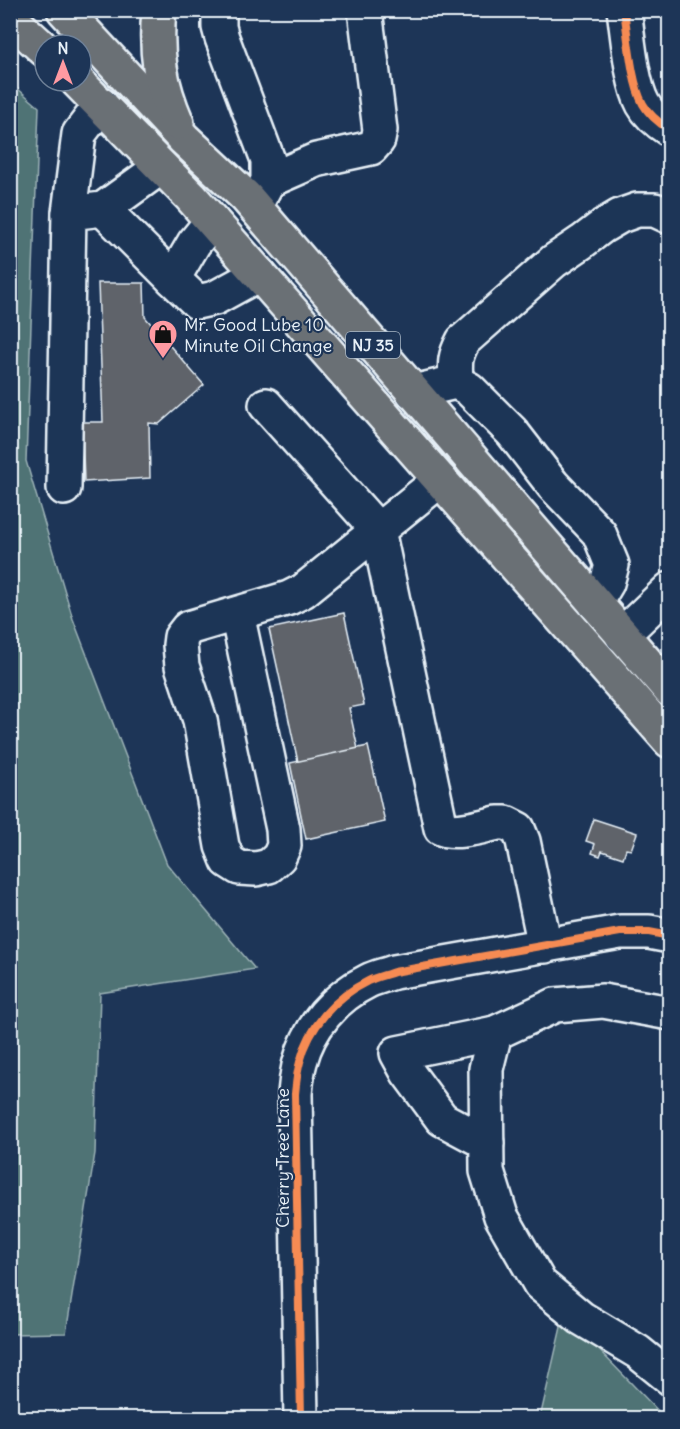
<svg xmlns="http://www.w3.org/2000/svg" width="680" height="1429" font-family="Delius,sans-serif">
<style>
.green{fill:#4f7375;stroke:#9cb2b6;stroke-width:1.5}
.building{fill:#5f636a;stroke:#e8f1f8;stroke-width:1.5}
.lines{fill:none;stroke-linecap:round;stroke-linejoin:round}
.minor-casing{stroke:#e8f1f8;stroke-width:38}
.highway-casing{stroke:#e8f1f8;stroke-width:38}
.minor{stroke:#1d3557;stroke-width:33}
.highway{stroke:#6b6f75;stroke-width:33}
.cycleway-casing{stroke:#1d3557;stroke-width:11}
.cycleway{stroke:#f68b52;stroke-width:8}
.labels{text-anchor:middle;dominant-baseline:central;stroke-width:4.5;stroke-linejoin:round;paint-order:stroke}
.shield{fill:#1d3557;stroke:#abb9c8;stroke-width:1.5}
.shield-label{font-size:16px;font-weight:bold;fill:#e8f1f8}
.poi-label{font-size:18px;fill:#e8f1f8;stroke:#1d3557;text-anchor:start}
.street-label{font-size:18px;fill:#e8f1f8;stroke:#1d3557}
</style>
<rect width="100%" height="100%" fill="#1d3557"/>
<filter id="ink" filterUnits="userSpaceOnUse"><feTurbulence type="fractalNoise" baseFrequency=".0167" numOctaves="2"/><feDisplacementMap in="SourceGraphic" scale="12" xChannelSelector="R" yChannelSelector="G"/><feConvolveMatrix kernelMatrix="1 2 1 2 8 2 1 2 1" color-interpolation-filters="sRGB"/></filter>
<g filter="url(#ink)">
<!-- green -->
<g class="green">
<path d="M 10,82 L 39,107 L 26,461 L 73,619 L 167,864 L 255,969 L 100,993 L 95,1153 L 66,1333 L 10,1334 Z"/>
<path d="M 564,1314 L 665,1418 L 540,1418 Z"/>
</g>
<!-- building -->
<g class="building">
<path d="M 98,283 L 144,283 L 145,317 L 204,385 L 159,424 L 149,423 L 150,478 L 84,482 L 82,422 L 103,422 Z"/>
<path d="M 344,613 L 364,705 L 349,708 L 358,749 L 298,762 L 269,629 Z"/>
<path d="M 368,746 L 385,822 L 306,839 L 290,763 Z"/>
<path d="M 594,819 L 637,833 L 631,850 L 626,849 L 623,858 L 602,851 L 600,856 L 592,853 L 595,844 L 586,841 Z"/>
</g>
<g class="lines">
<!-- minor casing -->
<g class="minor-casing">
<g id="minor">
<path d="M 219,10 L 219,27 L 222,38 L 268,160 L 268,181 L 259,198"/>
<path d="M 624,10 C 628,36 631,82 643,104 C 649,115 659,123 670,130"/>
<path d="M 268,181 L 316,160 L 371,148 L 378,140 L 380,130 L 365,10"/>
<path d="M 103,209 L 173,279 L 197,302 L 215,298 L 259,274"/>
<path d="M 69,213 L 79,134 L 101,105"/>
<path d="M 173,279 L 194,243 L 212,221"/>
<path d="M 456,382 C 455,363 454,358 463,341 L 554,261 L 582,242 L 603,226 L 620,216 L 637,210 L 655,210 L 670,217"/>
<path d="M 413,392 L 456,382 L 469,389 L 512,432 L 553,485 L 599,533 L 612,565 L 607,583 L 595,603"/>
<path d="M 266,405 L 378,530 L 441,828 C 454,835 483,826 498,823 L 506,823 L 518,829 L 523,841 L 545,946"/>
<path d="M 64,488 L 69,213 L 103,209 L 161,167"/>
<path d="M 237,614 L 283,829 L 284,846 L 279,857 L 269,866 L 256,869 L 239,868 L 228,861 L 222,846 L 200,720 L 182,666 L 180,645 L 181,637 L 188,628 L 289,598 L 303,591 L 440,480"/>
<path d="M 622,635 L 670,589"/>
<path d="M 670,1013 L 603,1001 L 555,1005 L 495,1033 L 486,1069 L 487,1171 L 501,1216 L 540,1284 L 581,1318 L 638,1352 L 670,1378"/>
<path d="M 487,1143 L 442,1119 L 408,1073 L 397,1053 L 495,1033"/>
<path d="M 301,1418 L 295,1094 C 296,1084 297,1072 300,1062 C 309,1027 335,997 368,981 C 376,977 386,975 394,972 L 620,932 L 649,932 L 670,936"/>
</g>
</g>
<!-- highway casing -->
<g class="highway-casing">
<g id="highway">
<path d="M 64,10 L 184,139 L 246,197 L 670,690"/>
<path d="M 159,10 C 155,53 160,84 177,123"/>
<path d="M 10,18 L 45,50"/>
<path d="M 77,81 L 191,197 L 670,741"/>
</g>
</g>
<!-- minor -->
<use href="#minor" class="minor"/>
<!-- highway -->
<use href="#highway" class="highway"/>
<!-- cycleway casing -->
<g class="cycleway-casing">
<g id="cycleway">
<path d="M 624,10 C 628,36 631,82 643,104 C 649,115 659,123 670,130"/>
<path d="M 301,1418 L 295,1094 C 296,1084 297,1072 300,1062 C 309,1027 335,997 368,981 C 376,977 386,975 394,972 L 620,932 L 649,932 L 670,936"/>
</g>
</g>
<!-- cycleway -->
<use href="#cycleway" class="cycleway"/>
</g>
</g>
<!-- icons -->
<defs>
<g id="shop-pin" transform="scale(1.5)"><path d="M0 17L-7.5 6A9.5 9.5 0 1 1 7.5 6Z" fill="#ff9aa2" stroke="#1d3557"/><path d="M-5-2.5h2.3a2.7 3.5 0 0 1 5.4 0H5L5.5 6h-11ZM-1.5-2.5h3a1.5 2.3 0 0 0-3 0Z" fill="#111"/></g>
</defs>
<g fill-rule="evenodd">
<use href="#shop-pin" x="163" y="334"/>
</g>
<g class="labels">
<!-- shield labels -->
<rect class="shield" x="346" y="332" width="54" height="26" rx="4.5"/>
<g class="shield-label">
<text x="373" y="345">NJ 35</text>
</g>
<!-- poi labels -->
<g class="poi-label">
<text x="184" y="324">Mr. Good Lube 10<tspan x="184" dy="21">Minute Oil Change</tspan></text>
</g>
<!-- street labels -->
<g class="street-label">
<text transform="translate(282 1158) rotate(-90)">Cherry Tree Lane</text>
</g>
</g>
<!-- margin -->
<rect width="680" height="1429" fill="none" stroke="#1d3557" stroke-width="36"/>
<rect x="18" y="18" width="644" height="1393" fill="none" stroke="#e8f1f8" stroke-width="2" filter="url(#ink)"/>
<!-- north arrow -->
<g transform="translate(63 63)"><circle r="28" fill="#1d3557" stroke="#6e8097" stroke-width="1.5"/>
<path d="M0-4.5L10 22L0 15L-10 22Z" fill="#ff9aa2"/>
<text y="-9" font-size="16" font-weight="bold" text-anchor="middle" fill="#e8f1f8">N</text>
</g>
</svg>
